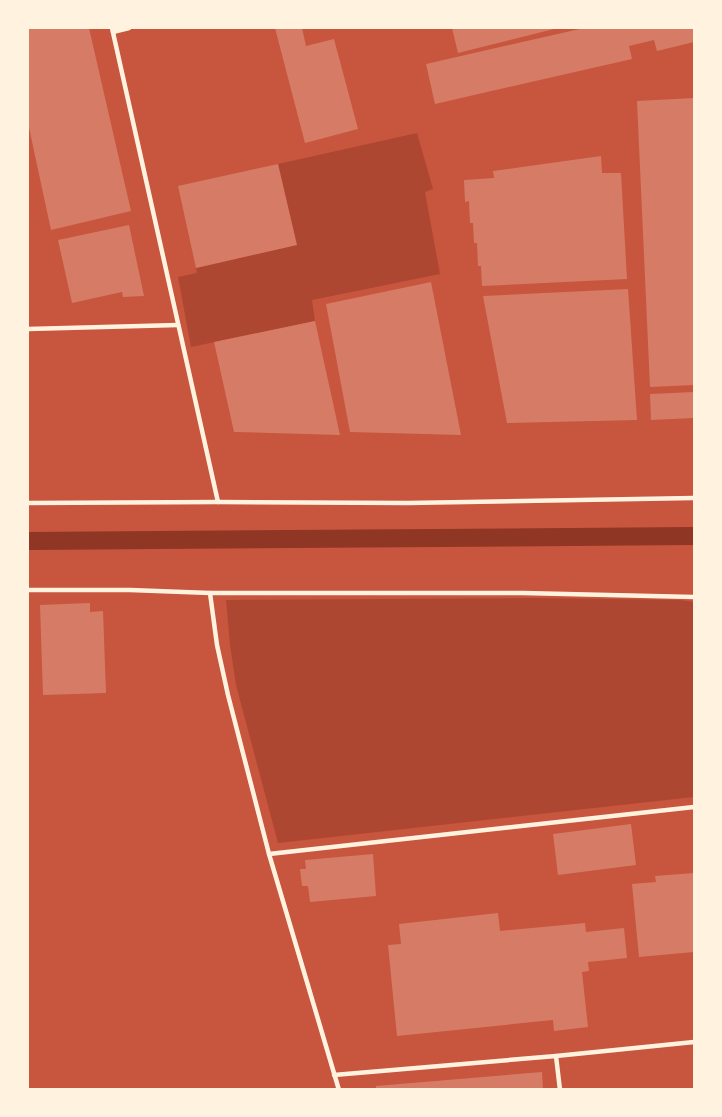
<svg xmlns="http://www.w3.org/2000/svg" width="722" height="1117" font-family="'Fira Sans Condensed',sans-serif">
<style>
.green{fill:#ae4732}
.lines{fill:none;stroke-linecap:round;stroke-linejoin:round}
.river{stroke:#8f3625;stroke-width:18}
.building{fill:#d67c66}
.minor{stroke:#fff3e0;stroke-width:4.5}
</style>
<rect width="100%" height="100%" fill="#c8553d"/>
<!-- green -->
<g class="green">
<path d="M 417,133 L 433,189 L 425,192 L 440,274 L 312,300 L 315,321 L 191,347 L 178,277 L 197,273 L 196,268 L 296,245 L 278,164 Z"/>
<path d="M 536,598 L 680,600 L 694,602 L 694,797 L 278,843 L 236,685 L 230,645 L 226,600 Z"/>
</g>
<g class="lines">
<!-- river -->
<path class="river" d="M 28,541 L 694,536"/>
</g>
<!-- building -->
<g class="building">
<path d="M 28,28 L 89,28 L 131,211 L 51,230 L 28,123 Z"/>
<path d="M 275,28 L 302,28 L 306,46 L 334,39 L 358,129 L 305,143 Z"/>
<path d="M 452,28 L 558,28 L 458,53 Z"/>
<path d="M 584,28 L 694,28 L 694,42 L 657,51 L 654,40 L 629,46 L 632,59 L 435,104 L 426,64 Z"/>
<path d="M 694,98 L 694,385 L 650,387 L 637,101 Z"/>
<path d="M 601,156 L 602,173 L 621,173 L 627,279 L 482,286 L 481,266 L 478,266 L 477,243 L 474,243 L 473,223 L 470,223 L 469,201 L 465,202 L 464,180 L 494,178 L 493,171 Z"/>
<path d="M 278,164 L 297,245 L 196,268 L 178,186 Z"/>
<path d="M 129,225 L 144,296 L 123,297 L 122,292 L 72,303 L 58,240 Z"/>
<path d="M 431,282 L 461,435 L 350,432 L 326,304 Z"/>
<path d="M 628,289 L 637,420 L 507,423 L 483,296 Z"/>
<path d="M 315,321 L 340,435 L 234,432 L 214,342 Z"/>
<path d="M 694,392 L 694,418 L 651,420 L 650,394 Z"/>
<path d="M 90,603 L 90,612 L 103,611 L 106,693 L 43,695 L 40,605 Z"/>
<path d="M 631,824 L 636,865 L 558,875 L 553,834 Z"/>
<path d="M 373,854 L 376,896 L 310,902 L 308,886 L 302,886 L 300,869 L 306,869 L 305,860 Z"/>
<path d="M 694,873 L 694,952 L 639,957 L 632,884 L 656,882 L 655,876 Z"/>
<path d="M 498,913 L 500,931 L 585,923 L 586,932 L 624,928 L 627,958 L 588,962 L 589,971 L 582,972 L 588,1027 L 554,1031 L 553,1020 L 397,1036 L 388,945 L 401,944 L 399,924 Z"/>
<path d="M 542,1072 L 543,1090 L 376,1090 L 376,1086 Z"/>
</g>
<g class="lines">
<!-- minor -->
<g class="minor">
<path d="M 112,28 L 218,502"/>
<path d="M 113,32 L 129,28"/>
<path d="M 28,329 L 178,325"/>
<path d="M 28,503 L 218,502 L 408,503 L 694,498"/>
<path d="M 28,590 L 130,590 L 210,593 L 523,593 L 694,597"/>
<path d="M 210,593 L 217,645 L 228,695 L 269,854 L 339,1090"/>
<path d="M 269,854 L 694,807"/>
<path d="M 556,1056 L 560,1090"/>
<path d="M 334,1075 L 556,1056 L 694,1042"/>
</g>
</g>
<!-- border -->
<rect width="722" height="1117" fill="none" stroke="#fff3e0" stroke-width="58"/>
</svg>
